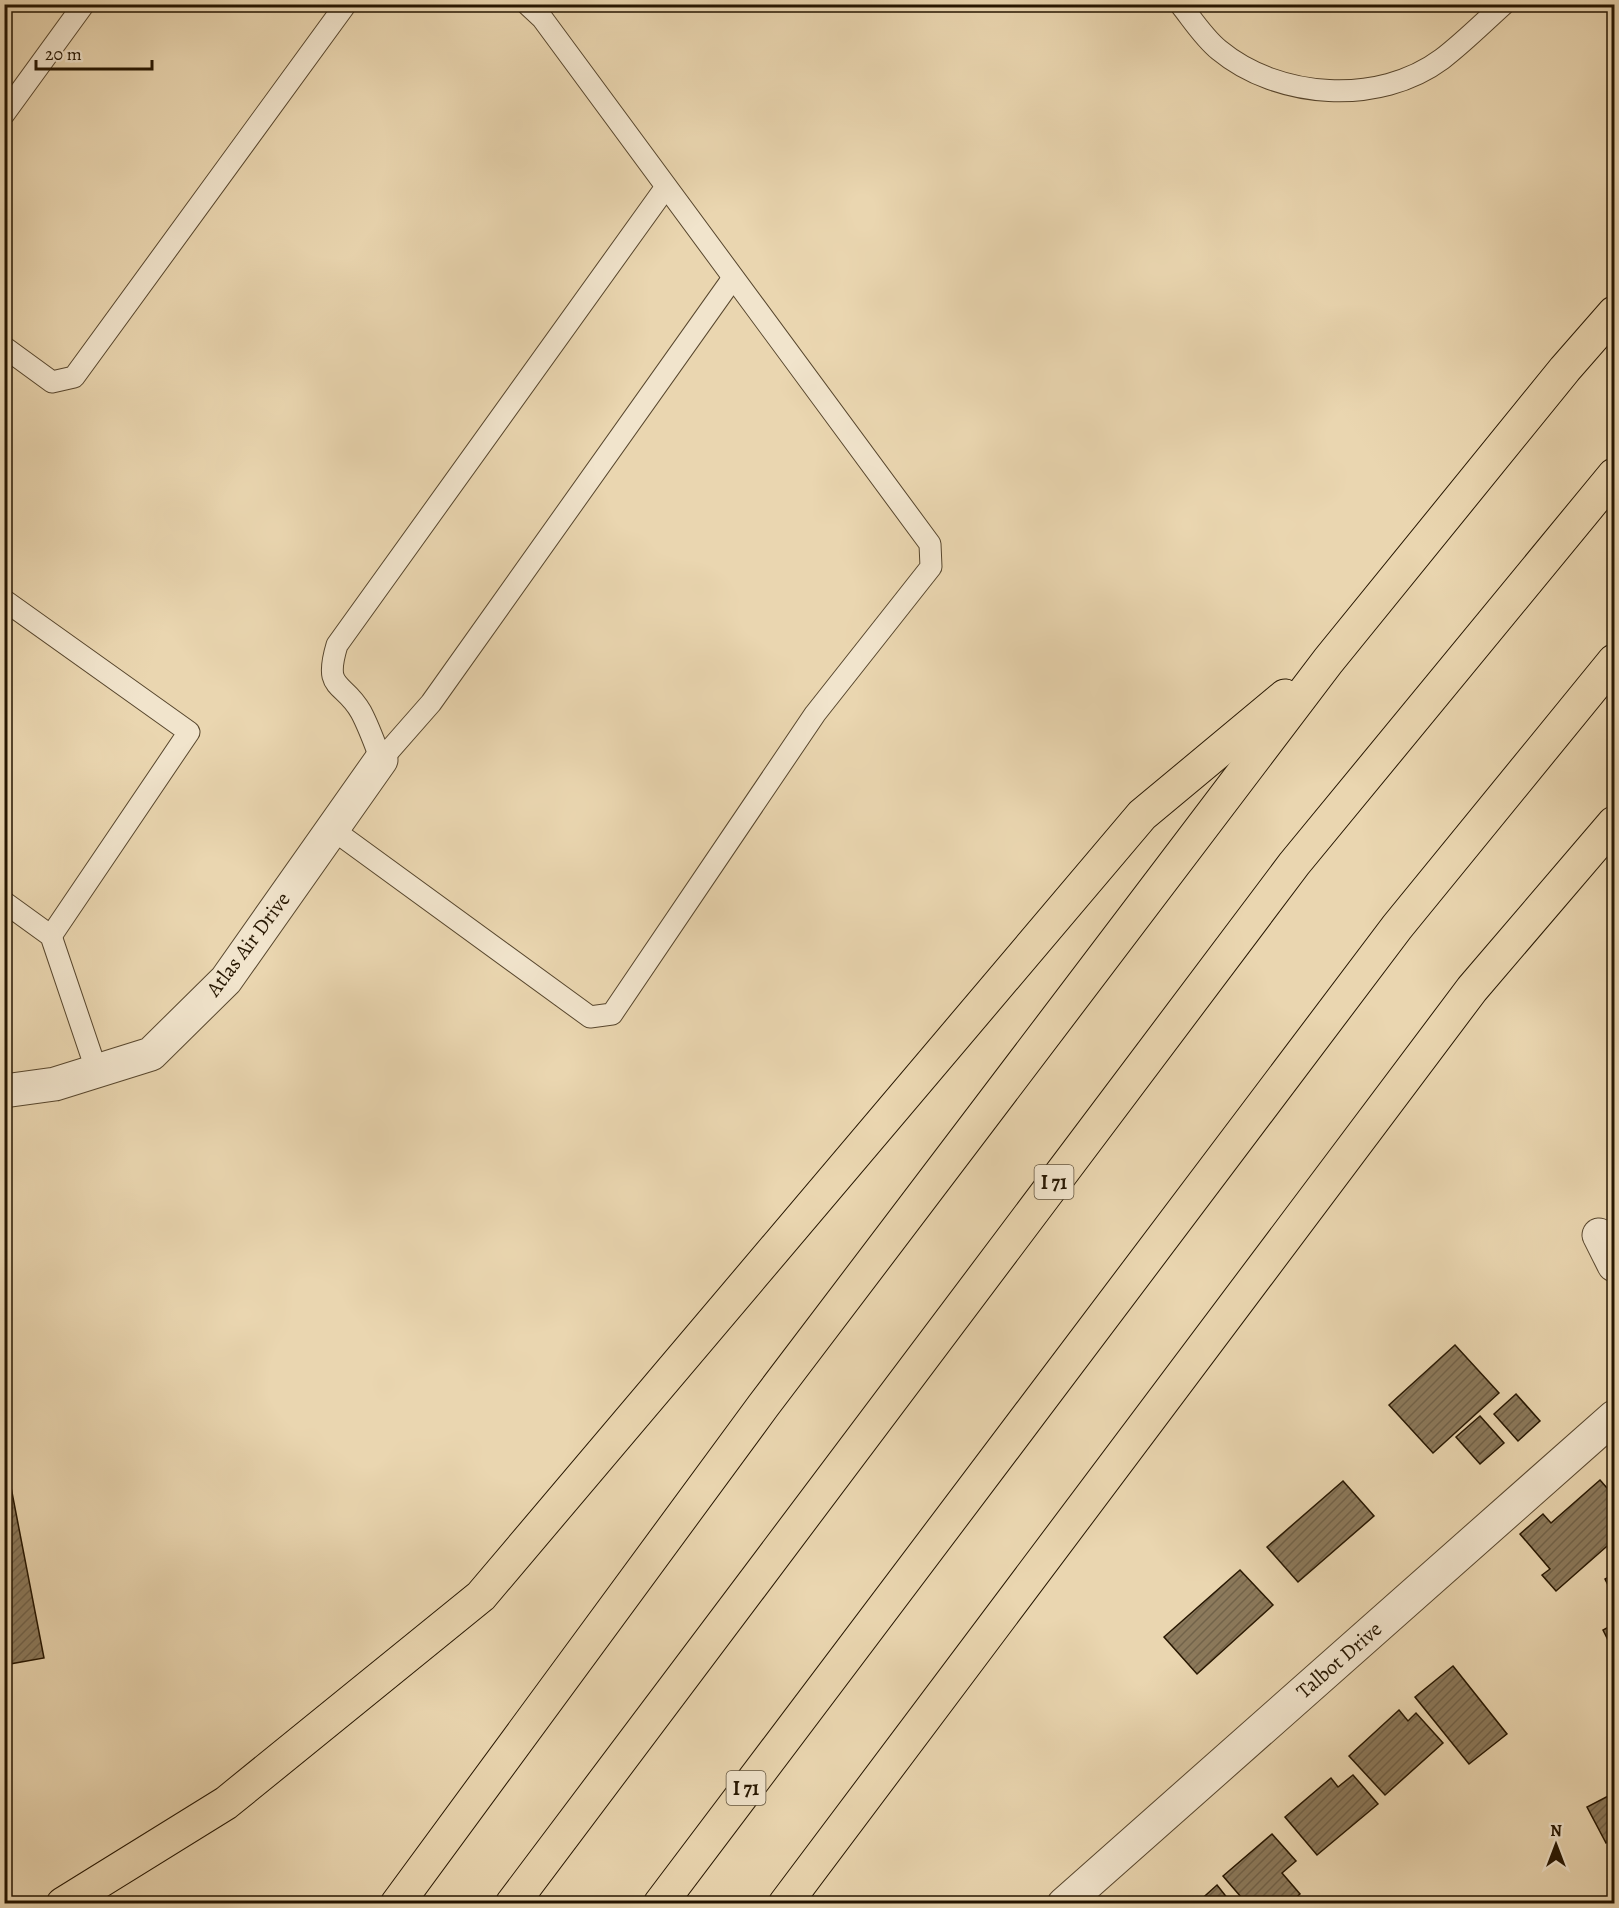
<svg xmlns="http://www.w3.org/2000/svg" width="1619" height="1908" font-family="Alegreya,serif">
<style>
.building{fill:url(#building-hatch);stroke:#261601;stroke-width:1.5}
.lines{fill:none;stroke-linecap:round;stroke-linejoin:round}
.lane-casing{stroke:#57462d;stroke-width:23}
.street-casing{stroke:#57462d;stroke-width:35}
.highway-casing{stroke:#261601;stroke-width:35}
.lane{stroke:#f1e4cc;stroke-width:21}
.street{stroke:#f1e4cc;stroke-width:33}
.highway{stroke:#ead6b0;stroke-width:33}
.labels{text-anchor:middle;dominant-baseline:central;stroke-width:4.5;stroke-linejoin:round;paint-order:stroke}
.shield{fill:#f1e4cc;stroke:#63543e;stroke-width:1.5}
.shield-label{font-size:20px;font-weight:bold;fill:#261601}
.street-label{font-size:21px;fill:#261601;stroke:#f1e4cc}
</style>
<defs>
<pattern id="building-hatch" width="6" height="6" patternUnits="userSpaceOnUse" patternTransform="scale(1.5)"><rect width="6" height="6" fill="#8c7a5c"/><path d="M-1 1l2-2M0 6l6-6M5 7l2-2" fill="none" stroke="#72634a"/></pattern>
</defs>
<rect width="100%" height="100%" fill="#ead6b0"/>
<filter id="stains"><feTurbulence type="fractalNoise" baseFrequency=".00333" numOctaves="4"/><feColorMatrix values="0 0 0 0 .2 0 0 0 0 .09 0 0 0 0 .02 0 0 0 .5 -.17"/></filter>
<radialGradient id="worn" r=".72"><stop offset=".6" stop-color="#630" stop-opacity="0"/><stop offset="1" stop-color="#630" stop-opacity=".3"/></radialGradient>
<!-- building -->
<g class="building">
<path d="M 1455,1345 L 1499,1393 L 1433,1453 L 1389,1405 Z"/>
<path d="M 1516,1394 L 1540,1421 L 1518,1441 L 1494,1414 Z"/>
<path d="M 1480,1416 L 1504,1443 L 1480,1464 L 1456,1437 Z"/>
<path d="M 4,1451 L 44,1658 L 4,1665 Z"/>
<path d="M 1600,1480 L 1614,1496 L 1614,1540 L 1556,1591 L 1542,1575 L 1550,1569 L 1520,1534 L 1543,1514 L 1551,1523 Z"/>
<path d="M 1343,1481 L 1374,1516 L 1298,1582 L 1267,1547 Z"/>
<path d="M 1240,1570 L 1273,1605 L 1197,1674 L 1164,1637 Z"/>
<path d="M 1614,1574 L 1614,1597 L 1605,1579 Z"/>
<path d="M 1614,1624 L 1614,1652 L 1603,1630 Z"/>
<path d="M 1453,1666 L 1507,1734 L 1469,1764 L 1415,1697 Z"/>
<path d="M 1399,1710 L 1408,1721 L 1416,1713 L 1443,1743 L 1385,1795 L 1349,1756 Z"/>
<path d="M 1353,1775 L 1378,1804 L 1317,1855 L 1285,1817 L 1331,1778 L 1338,1787 Z"/>
<path d="M 1614,1793 L 1614,1838 L 1606,1843 L 1587,1807 Z"/>
<path d="M 1272,1834 L 1296,1861 L 1282,1873 L 1300,1894 L 1289,1904 L 1247,1904 L 1223,1876 Z"/>
<path d="M 1217,1885 L 1232,1904 L 1196,1904 Z"/>
</g>
<g class="lines">
<!-- lane casing -->
<g class="lane-casing">
<g id="lane">
<path d="M 1180,4 C 1192,19 1204,38 1219,50 C 1278,99 1379,106 1442,59 C 1463,43 1483,23 1504,4"/>
<path d="M 4,114 L 84,4"/>
<path d="M 666,187 L 337,645 C 323,692 343,680 361,712 C 369,727 375,744 381,760 L 431,703 L 733,278"/>
<path d="M 4,347 L 52,382 L 74,377 L 346,4"/>
<path d="M 4,600 L 189,732 L 51,936"/>
<path d="M 332,829 L 590,1017 L 612,1014 L 815,714 L 931,567 L 930,544 L 542,18 L 527,4"/>
<path d="M 4,902 L 51,936 L 97,1072"/>
</g>
</g>
<!-- street casing -->
<g class="street-casing">
<g id="street">
<path d="M 4,1091 L 55,1084 L 151,1054 L 226,980 L 381,760"/>
<path d="M 1599,1235 L 1614,1265"/>
<path d="M 1064,1904 L 1614,1417"/>
</g>
</g>
<!-- highway casing -->
<g class="highway-casing">
<g id="highway">
<path d="M 63,1904 L 226,1803 L 481,1596 L 1142,815 L 1285,696"/>
<path d="M 397,1904 L 763,1406 L 1328,661 L 1565,369 L 1614,313"/>
<path d="M 512,1904 L 1294,864 L 1614,475"/>
<path d="M 660,1904 L 1397,927 L 1614,661"/>
<path d="M 785,1904 L 1472,989 L 1614,823"/>
</g>
</g>
<!-- lane -->
<use href="#lane" class="lane"/>
<!-- street -->
<use href="#street" class="street"/>
<!-- highway -->
<use href="#highway" class="highway"/>
</g>
<g class="labels">
<!-- shield labels -->
<g class="shield">
<rect x="1034.5" y="1165" width="39" height="34" rx="4.5"/>
<rect x="726.5" y="1771" width="39" height="34" rx="4.5"/>
</g>
<g class="shield-label">
<text x="1054" y="1182">I 71</text>
<text x="746" y="1788">I 71</text>
</g>
<!-- street labels -->
<g class="street-label">
<text transform="translate(248 944) rotate(-53)">Atlas Air Drive</text>
<text transform="translate(1339 1660) rotate(-41)">Talbot Drive</text>
</g>
</g>
<!-- margin -->
<rect width="1619" height="1908" fill="none" stroke="#ead6b0" stroke-width="24"/>
<rect x="6" y="6" width="1607" height="1896" fill="none" stroke="#261601" stroke-width="3"/>
<rect x="12" y="12" width="1595" height="1884" fill="none" stroke="#261601" stroke-width="1.5"/>
<!-- north arrow -->
<g transform="translate(1556 1845)" stroke="#f1e4cc" stroke-width="4.5" paint-order="stroke">
<path d="M0-4.5L10 22L0 15L-10 22Z" fill="#261601"/>
<text y="-9" font-size="16" font-weight="bold" text-anchor="middle" fill="#261601">N</text>
</g>
<!-- scale -->
<path d="M36 60v9h116v-9" fill="none" stroke="#261601" stroke-width="3"/>
<text x="45" y="60" font-size="18" fill="#261601" stroke="#f1e4cc" stroke-width="4.5" paint-order="stroke">20 m</text>
<rect width="100%" height="100%" filter="url(#stains)"/>
<rect width="100%" height="100%" fill="url(#worn)"/>
</svg>
